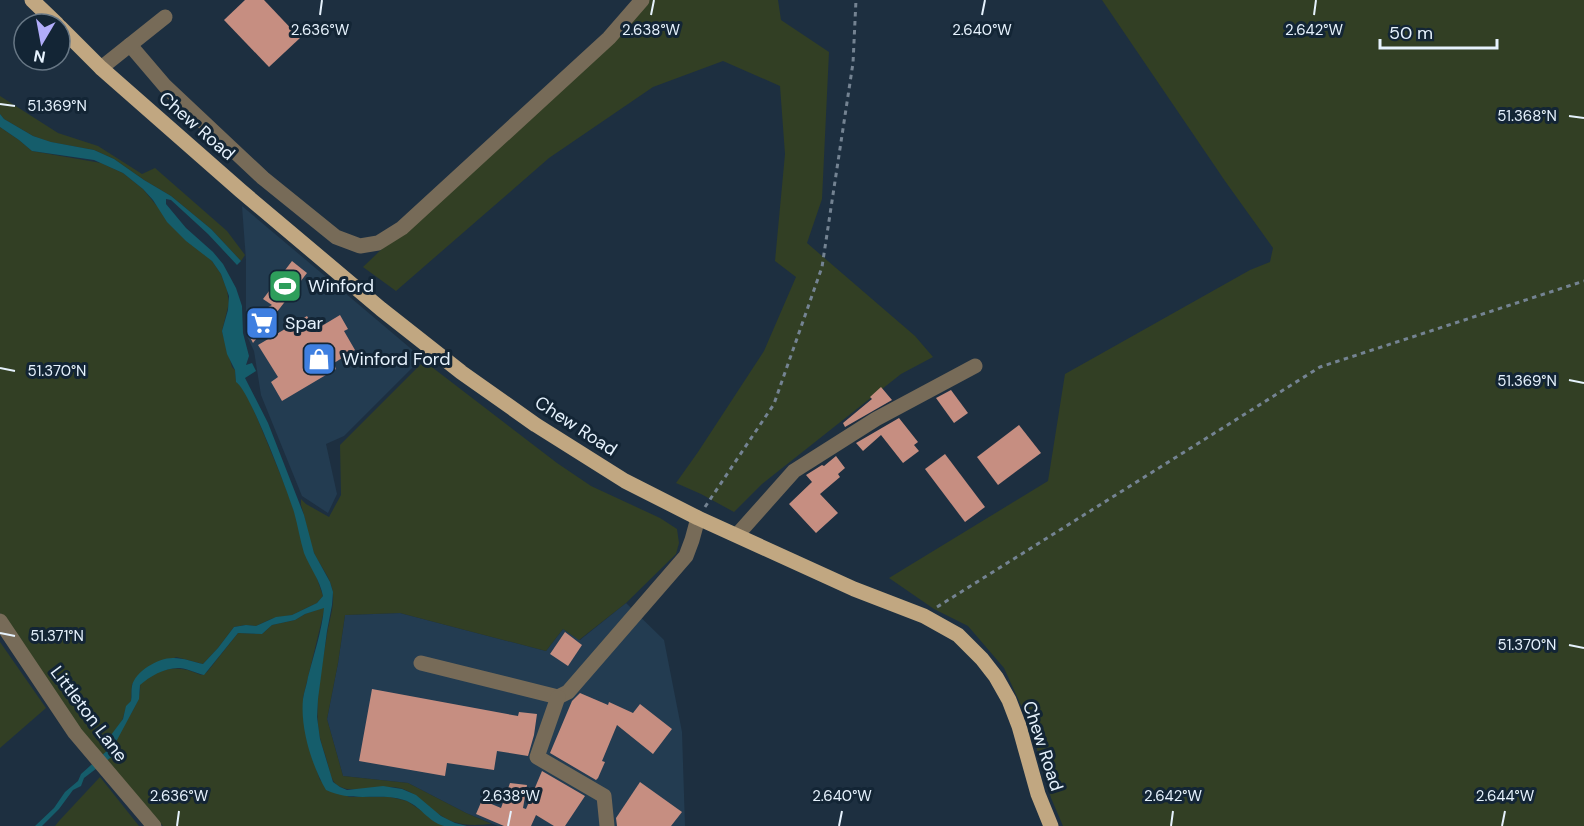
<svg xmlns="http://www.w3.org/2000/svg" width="1584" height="826" font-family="'DM Sans',sans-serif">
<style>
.built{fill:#233c51}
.green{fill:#323f24}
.water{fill:#155d6b}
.building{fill:#c68e81}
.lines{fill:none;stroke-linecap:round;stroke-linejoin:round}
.path{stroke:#748392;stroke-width:3;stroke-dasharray:4.5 4.5;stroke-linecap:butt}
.minor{stroke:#776b58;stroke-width:15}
.major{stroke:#c1a781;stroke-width:15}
.ticks{fill:none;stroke:#e6f2fd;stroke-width:2}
.labels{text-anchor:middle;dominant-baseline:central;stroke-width:6;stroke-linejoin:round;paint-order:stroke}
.street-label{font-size:18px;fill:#e6f2fd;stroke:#132535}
.poi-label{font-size:18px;fill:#e6f2fd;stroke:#132535;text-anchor:start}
.ticks-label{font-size:15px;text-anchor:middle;fill:#e6f2fd;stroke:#132535;stroke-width:6;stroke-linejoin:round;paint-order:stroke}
</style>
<rect width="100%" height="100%" fill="#1d2f40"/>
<!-- built -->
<g class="built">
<path d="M 242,206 L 422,358 L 344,436 L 326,444 L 337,494 L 328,513 L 302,496 L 261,395 L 254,351 L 246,334 L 246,260 Z"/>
<path d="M 626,603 L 664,640 L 682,732 L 685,826 L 498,826 L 466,813 L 408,783 L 343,776 L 327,719 L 338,663 L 345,615 L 400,613 L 546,651 L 563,629 L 580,640 Z"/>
</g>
<!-- green -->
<g class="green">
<path d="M 642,0 L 778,0 L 781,20 L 829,52 L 822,199 L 807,243 L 915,336 L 933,357 L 901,374 L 762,484 L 734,512 L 701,494 L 676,483 L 698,452 L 764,351 L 796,277 L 775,261 L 785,154 L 780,86 L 723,61 L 653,87 L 549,158 L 396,291 L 363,267 Z"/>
<path d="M 1102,0 L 1584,0 L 1584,826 L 1063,826 L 1051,798 L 1030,725 L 1004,668 L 968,626 L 934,609 L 889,578 L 1048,481 L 1065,374 L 1250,270 L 1270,262 L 1273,248 L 1225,181 Z"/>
<path d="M 0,96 L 58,133 L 98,146 L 142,174 L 155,168 L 227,231 L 245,255 L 241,261 L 211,229 L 171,196 L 144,180 L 114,159 L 94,150 L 50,142 L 33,136 L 4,119 L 0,114 Z"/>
<path d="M 0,127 L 19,140 L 32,151 L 101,163 L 123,173 L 143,189 L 156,205 L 212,261 L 221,274 L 227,290 L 229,303 L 222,331 L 232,367 L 235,370 L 236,381 L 240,384 L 248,397 L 258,420 L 288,493 L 323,596 L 317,603 L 292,615 L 271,619 L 256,626 L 245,625 L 234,627 L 218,648 L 203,664 L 176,657 L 132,684 L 131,701 C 126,707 125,711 123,718 C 118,732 110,729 109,749 L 101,757 L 59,702 L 0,613 Z"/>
<path d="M 424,361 L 557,463 L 591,486 L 660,518 L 677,529 L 679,543 L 676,554 L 626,603 L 579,640 L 563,629 L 546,651 L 400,613 L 345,615 L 338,663 L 327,719 L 343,776 L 408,783 L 466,813 L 492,824 C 468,826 453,826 433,810 C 423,802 416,794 403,789 C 383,782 352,796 337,785 C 331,781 330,771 328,765 C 326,756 322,747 320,738 C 313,705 322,668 327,634 C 329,621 334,608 333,594 C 332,579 320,566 314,553 C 308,538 306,520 301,505 L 301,499 L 306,504 L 329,517 L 341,495 L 340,445 Z"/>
<path d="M 325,607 L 303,698 C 303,727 311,753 320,780 L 349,797 L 390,797 L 407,801 L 444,826 L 163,826 L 105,761 C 108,759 111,758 113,755 C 116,751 116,742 118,737 C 125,719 142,704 140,684 C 161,667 177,664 201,675 L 207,672 L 238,633 L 262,634 L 272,625 L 295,620 L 305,614 Z"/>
<path d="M 0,642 L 46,708 L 0,748 Z"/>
<path d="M 100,777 L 139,826 L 55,826 L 59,821 Z"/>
</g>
<!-- water -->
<path class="water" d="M 0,114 L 4,119 L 33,136 L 51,142 L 94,150 L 114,159 L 144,180 L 171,196 L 211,229 L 241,261 L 237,265 L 208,234 L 171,200 L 166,199 L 166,204 L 186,228 L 213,252 L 223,264 L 236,288 L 242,306 L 243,333 L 249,356 L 246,365 L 252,363 L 256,371 L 245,378 L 268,423 L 304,515 L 314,553 L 330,582 L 333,592 L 332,605 L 327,631 L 318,699 L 317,717 L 320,739 L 333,782 L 340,787 L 347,790 L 383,786 L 402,789 L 416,795 L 441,816 L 455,823 L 467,826 C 460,826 450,826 444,826 C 428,822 420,805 404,800 C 378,792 353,803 326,790 C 312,766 300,728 303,699 C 304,692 307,684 308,677 C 314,654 322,630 324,608 L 305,614 L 295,620 L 272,625 L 262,634 L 238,633 L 204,675 C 196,673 189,669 180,668 C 166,667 150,676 140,685 L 139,699 L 117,740 L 114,755 L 84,778 L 81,786 L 73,790 L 59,809 L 42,826 L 35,826 L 54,808 L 65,792 L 78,781 L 81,774 L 109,749 L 111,735 L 123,719 L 126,706 L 131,701 C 132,696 131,691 132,686 C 135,671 160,657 174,658 C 183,658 194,662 203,664 L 218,648 L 234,627 L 246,625 L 256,626 L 276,617 L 292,615 L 317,603 L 323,596 C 320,580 310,568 304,553 C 300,540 298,526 294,512 C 288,492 249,389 236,382 L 235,370 L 227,354 L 222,331 L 228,310 L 229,296 L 221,274 L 212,261 L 186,241 L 167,222 L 153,200 L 143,189 L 123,173 L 94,160 L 32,151 L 19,140 L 0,127 Z"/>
<!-- building -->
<g class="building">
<path d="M 245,0 L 264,0 L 300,38 L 269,67 L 224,20 Z"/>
<path d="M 292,261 L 307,273 L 253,343 L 246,329 L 248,318 L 272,305 L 263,299 Z"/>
<path d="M 340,315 L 348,329 L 344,331 L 355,350 L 334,363 L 336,369 L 282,401 L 271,382 L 278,377 L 258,345 L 307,316 L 315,330 Z"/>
<path d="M 881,387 L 892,400 L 845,427 L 843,423 L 872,399 L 870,397 Z"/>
<path d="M 951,390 L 968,413 L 954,423 L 936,398 Z"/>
<path d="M 899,418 L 918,442 L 914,445 L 919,451 L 903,463 L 881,435 L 863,451 L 856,443 Z"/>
<path d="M 1019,425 L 1041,453 L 998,485 L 977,457 Z"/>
<path d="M 945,454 L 985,507 L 965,522 L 925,469 Z"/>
<path d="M 836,456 L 845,468 L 838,474 L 840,477 L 820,494 L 838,513 L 816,533 L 789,504 L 812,482 L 806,475 L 822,465 L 824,466 Z"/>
<path d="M 565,632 L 582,645 L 568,666 L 550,654 Z"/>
<path d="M 372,689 L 518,716 L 519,712 L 537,714 L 534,735 L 528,756 L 497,751 L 494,770 L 447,763 L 445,776 L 359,761 Z"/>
<path d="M 580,693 L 608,705 L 609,702 L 633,713 L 640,704 L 672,729 L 653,754 L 617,725 L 602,761 L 605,762 L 598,778 L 596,780 L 550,753 L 572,701 Z"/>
<path d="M 542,771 L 585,796 L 565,826 L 554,826 L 536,815 L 531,826 L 504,826 L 476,814 L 482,800 L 501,808 L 510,783 L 527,785 L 523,808 L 526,809 Z"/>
<path d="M 640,782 L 682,812 L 671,826 L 617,826 L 616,818 Z"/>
</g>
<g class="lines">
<!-- path -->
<g class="path">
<path d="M 705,507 L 774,404 L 822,267 L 853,63 L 856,0"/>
<path d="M 937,607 L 1320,367 L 1584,281"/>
</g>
<!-- minor -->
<g class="minor">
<path d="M 130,45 L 165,86 L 263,178 L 336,237 L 360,246 L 378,243 L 402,228 L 609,38 L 642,0"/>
<path d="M 101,68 L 165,17"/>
<path d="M 737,535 L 794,471 L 876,419 L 975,366"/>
<path d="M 0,621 L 75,733 L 154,826"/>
<path d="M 421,663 L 558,697 L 568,692 L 686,556 L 692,540 L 698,518"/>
<path d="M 558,697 L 537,757 L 604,796 L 607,826"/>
</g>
<!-- major -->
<g class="major">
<path d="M 32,0 L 57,24"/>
<path d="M 60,27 L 101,68 L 241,191 L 381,309 L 461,372 L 536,425 L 625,481 L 698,518 L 854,589 L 924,616 L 958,635 L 982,659 L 996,677 L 1009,700 L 1019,726 L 1038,794 L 1051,826"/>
</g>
</g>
<!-- ticks -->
<path class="ticks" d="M 320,15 L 322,0M 651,15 L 654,0M 982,15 L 985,0M 1314,15 L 1316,0M 0,104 L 15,106M 1569,116 L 1584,118M 0,368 L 15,371M 1569,380 L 1584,383M 0,633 L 15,636M 1569,645 L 1584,648M 177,826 L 179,811M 508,826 L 511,811M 839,826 L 842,811M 1171,826 L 1173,811M 1502,826 L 1505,811"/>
<!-- icons -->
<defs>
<g id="stadium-square" transform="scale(1.725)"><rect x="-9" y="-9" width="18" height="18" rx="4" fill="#2e9e5b" stroke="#132535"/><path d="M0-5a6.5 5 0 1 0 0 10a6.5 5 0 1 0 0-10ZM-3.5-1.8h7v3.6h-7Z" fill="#fff"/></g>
<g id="supermarket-square" transform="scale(1.725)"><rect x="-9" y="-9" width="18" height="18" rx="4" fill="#3f7fe0" stroke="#132535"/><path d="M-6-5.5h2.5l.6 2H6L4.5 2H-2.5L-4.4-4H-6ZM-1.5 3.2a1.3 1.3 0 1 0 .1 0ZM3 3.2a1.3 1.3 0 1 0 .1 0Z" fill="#fff"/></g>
<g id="shop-square" transform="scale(1.725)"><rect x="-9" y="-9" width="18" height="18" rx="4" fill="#3f7fe0" stroke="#132535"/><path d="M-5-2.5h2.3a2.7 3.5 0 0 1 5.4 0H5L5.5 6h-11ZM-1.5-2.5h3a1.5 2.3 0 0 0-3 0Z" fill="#fff"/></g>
</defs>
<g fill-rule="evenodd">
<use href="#stadium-square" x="285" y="286"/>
<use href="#supermarket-square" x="262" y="323"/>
<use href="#shop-square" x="319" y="359"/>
</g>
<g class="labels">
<!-- street labels -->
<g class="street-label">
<text transform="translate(197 126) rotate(41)">Chew Road</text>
<text transform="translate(576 426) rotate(33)">Chew Road</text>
<text transform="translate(89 714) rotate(53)">Littleton Lane</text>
<text transform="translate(1043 746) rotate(72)">Chew Road</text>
</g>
<!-- poi labels -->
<g class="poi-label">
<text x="308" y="286">Winford</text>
<text x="285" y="323">Spar</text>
<text x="342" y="359">Winford Ford</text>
</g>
</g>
<g class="ticks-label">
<text x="320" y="35">2.636°W</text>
<text x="651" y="35">2.638°W</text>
<text x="1314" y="35">2.642°W</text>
<text x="982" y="35">2.640°W</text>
<text x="57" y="111">51.369°N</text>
<text x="1527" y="121">51.368°N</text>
<text x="57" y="376">51.370°N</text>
<text x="1527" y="386">51.369°N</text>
<text x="57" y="641">51.371°N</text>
<text x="1527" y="650">51.370°N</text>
<text x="179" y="801">2.636°W</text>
<text x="511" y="801">2.638°W</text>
<text x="842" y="801">2.640°W</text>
<text x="1173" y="801">2.642°W</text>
<text x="1505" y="801">2.644°W</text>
</g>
<!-- north arrow -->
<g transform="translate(42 42) rotate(190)"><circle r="28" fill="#132535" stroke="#677785" stroke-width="1.5"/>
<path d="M0-4.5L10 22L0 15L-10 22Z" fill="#b1adfa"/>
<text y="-9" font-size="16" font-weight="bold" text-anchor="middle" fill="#e6f2fd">N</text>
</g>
<!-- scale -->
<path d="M1380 39v9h117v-9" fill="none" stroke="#e6f2fd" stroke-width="3"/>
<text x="1389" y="39" font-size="18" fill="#e6f2fd" stroke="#132535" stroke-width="4.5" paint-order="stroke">50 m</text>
</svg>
